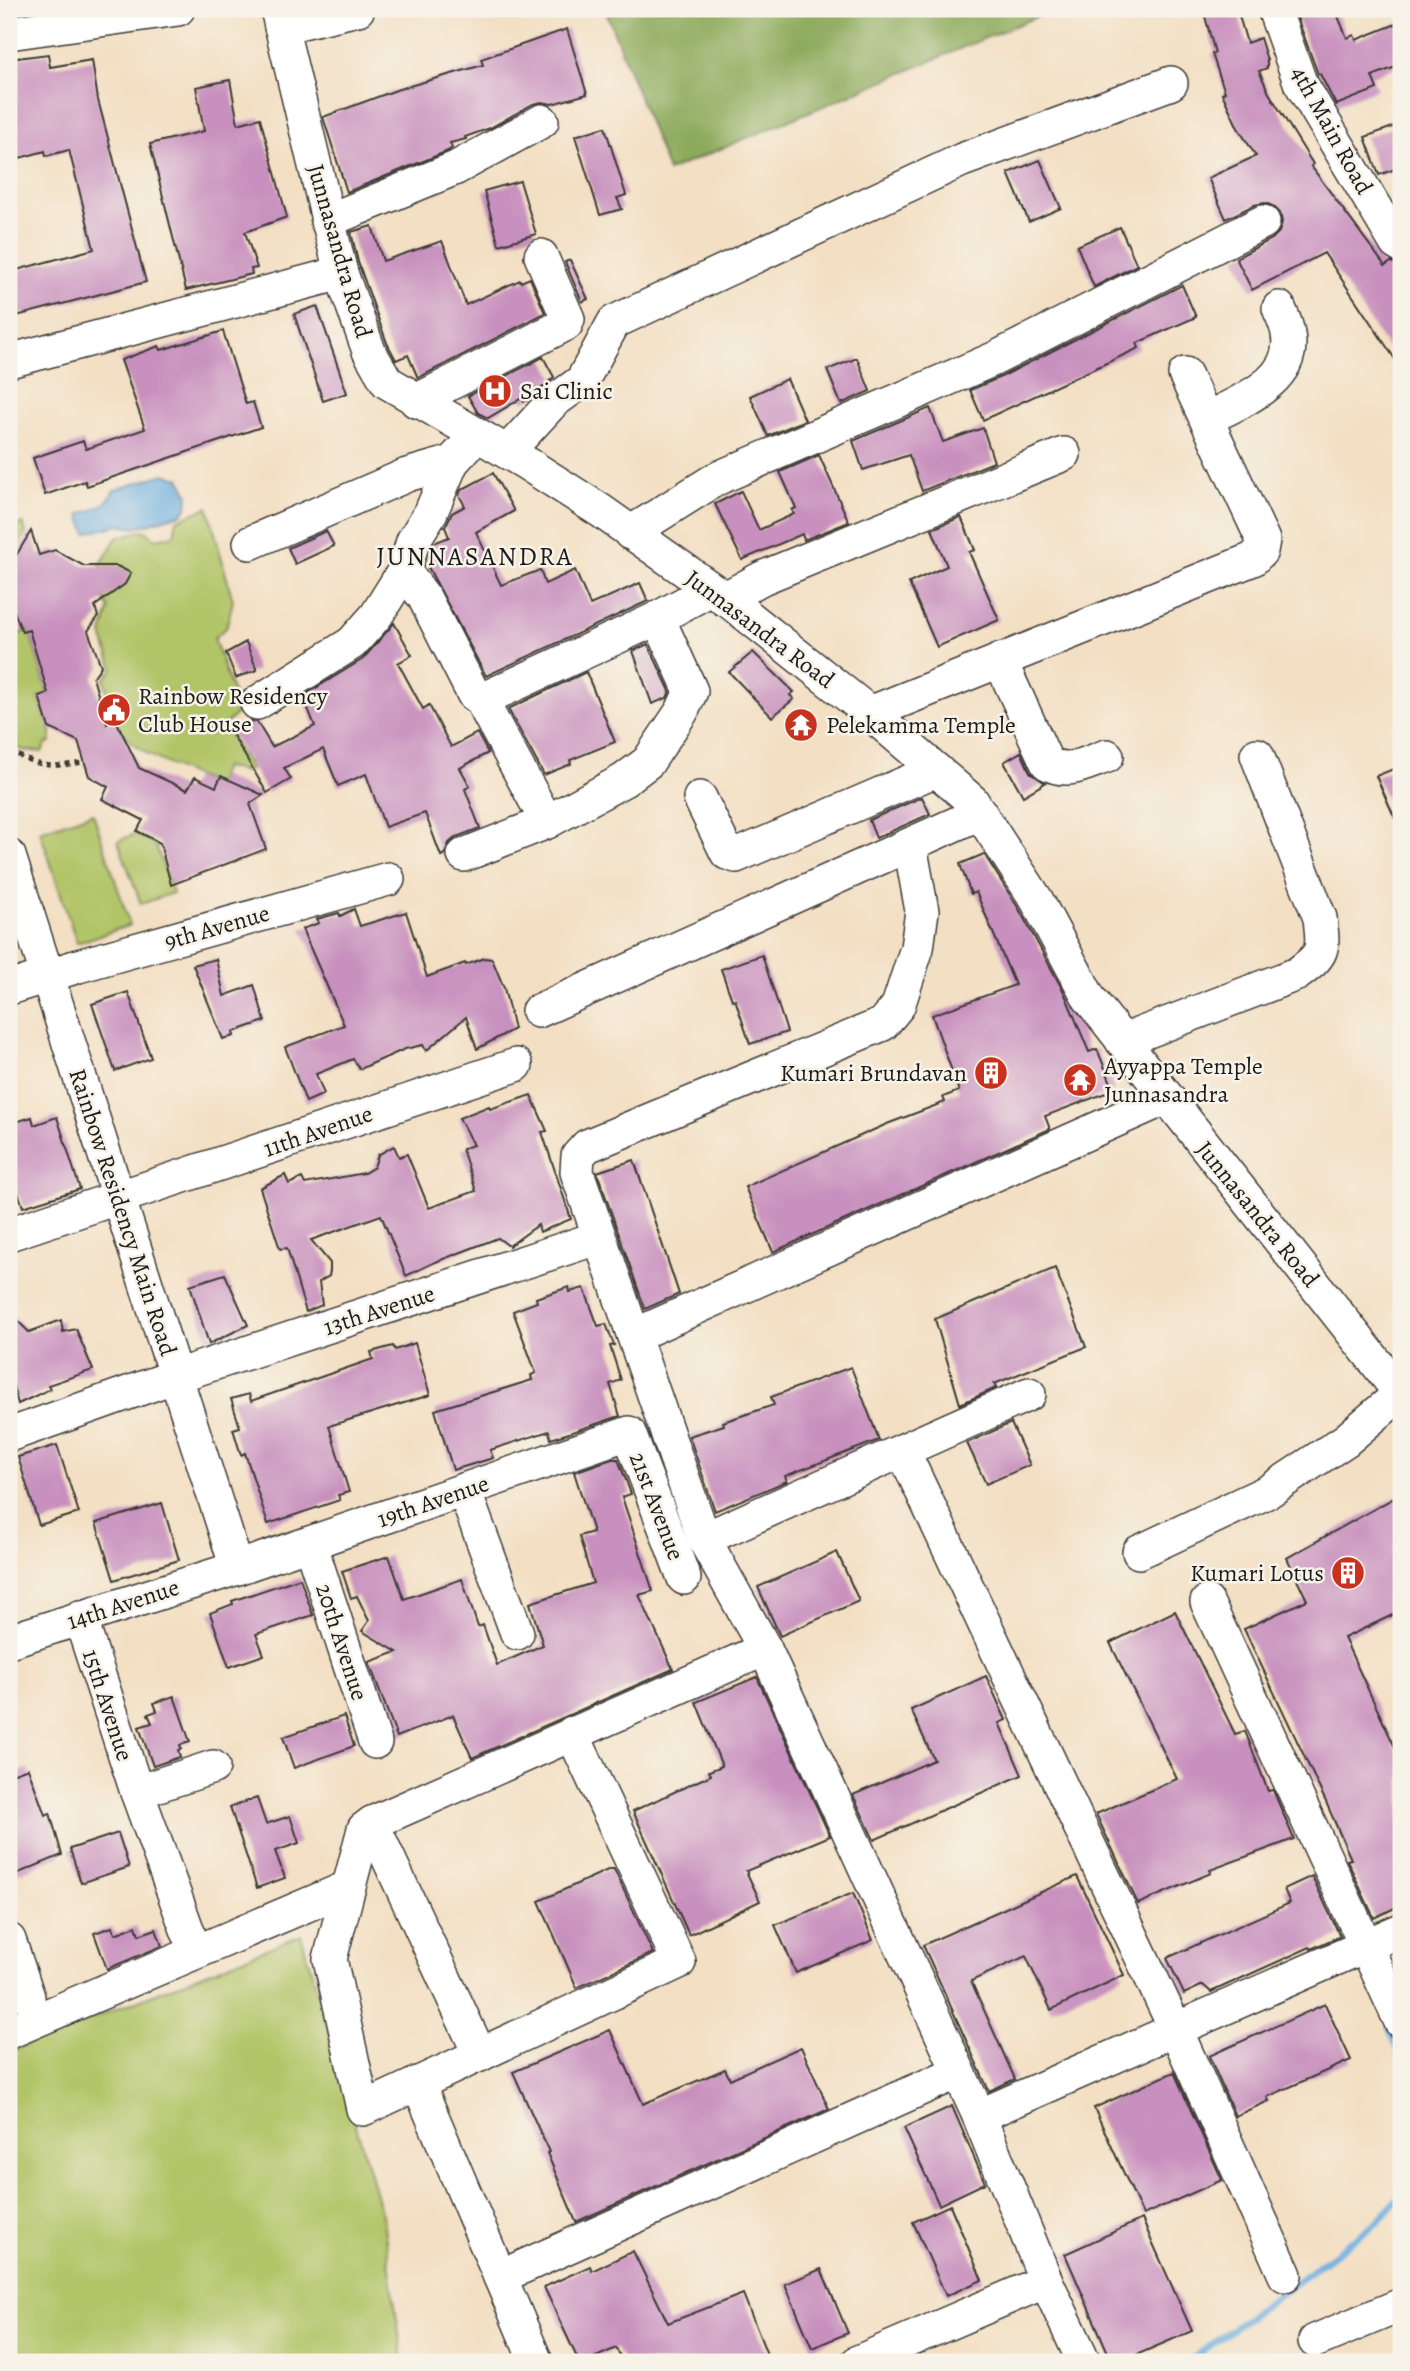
<svg xmlns="http://www.w3.org/2000/svg" width="1410" height="2371" font-family="Alegreya,serif">
<style>
.green{fill:#b2c468;stroke:#677042;stroke-width:2}
.forest{fill:#8daa5c;stroke:#54633c;stroke-width:2}
.water{fill:#6baddf;stroke:#44647e;stroke-width:2}
.lines{fill:none;stroke-linecap:round;stroke-linejoin:round}
.stream{stroke:#6baddf;stroke-width:7}
.building{fill:#c890be}
.minor-casing{stroke:#3c3935;stroke-width:36}
.path{stroke:#3c3935;stroke-width:4.5;stroke-dasharray:5 5;stroke-linecap:butt}
.minor{stroke:#fff;stroke-width:33}
.labels{text-anchor:middle;dominant-baseline:central;stroke-width:5;stroke-linejoin:round;paint-order:stroke}
.street-label{font-size:24px;fill:#1c1c1c;stroke:#f7f3e8}
.poi-label{font-size:24px;fill:#1c1c1c;stroke:#f7f3e8;text-anchor:start}
.neighbourhood-label{font-size:26px;letter-spacing:2px;fill:#1c1c1c;stroke:#f7f3e8}
</style>
<rect width="100%" height="100%" fill="#f7f3e8"/>
<filter id="ink" filterUnits="userSpaceOnUse"><feTurbulence type="fractalNoise" baseFrequency=".0143" numOctaves="2"/><feDisplacementMap in="SourceGraphic" scale="14" xChannelSelector="R" yChannelSelector="G"/><feConvolveMatrix kernelMatrix="1 2 1 2 8 2 1 2 1" color-interpolation-filters="sRGB"/></filter>
<filter id="wash" filterUnits="userSpaceOnUse"><feTurbulence type="fractalNoise" baseFrequency=".00686" numOctaves="4" result="noise"/><feDisplacementMap in="SourceGraphic" scale="28" xChannelSelector="R" yChannelSelector="G"/><feGaussianBlur stdDeviation="1.57" result="paint"/><feColorMatrix in="noise" values="0 0 0 0 0 0 0 0 0 0 0 0 0 0 0 0 0 1.4 0 .05"/><feComposite in="paint" operator="in"/></filter>
<g filter="url(#wash)">
<rect width="100%" height="100%" fill="#f3dfc3"/>
<!-- green -->
<g class="green">
<path d="M 208,507 L 233,601 L 226,628 L 214,638 L 239,711 L 224,726 L 250,768 L 246,772 L 224,767 L 216,785 C 186,771 129,754 116,721 C 111,708 108,692 104,679 L 113,669 L 102,634 L 109,609 L 93,577 L 117,537 L 144,530 L 156,539 L 174,535 L 177,520 Z"/>
<path d="M 23,523 L 26,532 L 9,562 L 9,528 Z"/>
<path d="M 29,630 L 48,693 L 39,697 L 51,732 L 51,741 L 45,745 L 42,752 C 22,750 15,753 9,732 L 9,638 Z"/>
<path d="M 93,813 L 130,925 L 77,943 L 40,831 Z"/>
<path d="M 135,834 L 155,844 L 173,893 L 141,904 L 118,841 Z"/>
<path d="M 301,1935 L 383,2219 L 403,2362 L 9,2362 L 9,2052 Z"/>
</g>
<!-- forest -->
<path class="forest" d="M 605,9 L 1055,9 L 668,171 Z"/>
<!-- water -->
<path class="water" d="M 164,474 L 180,478 L 188,495 L 187,508 L 181,514 L 134,528 L 119,525 L 86,533 L 80,514 C 96,508 107,507 114,490 Z"/>
<g class="lines">
<!-- stream -->
<g class="stream">
<path d="M 1390,2029 L 1401,2057"/>
<path d="M 1188,2362 L 1379,2221 L 1401,2195"/>
</g>
</g>
<g id="blocks">
<!-- building -->
<g class="building">
<path d="M 1203,9 L 1237,9 L 1247,43 L 1260,38 L 1267,60 L 1267,68 L 1259,71 L 1269,93 L 1313,164 L 1311,166 L 1385,266 L 1391,262 L 1401,265 L 1401,368 L 1324,253 L 1252,290 L 1236,258 L 1272,239 L 1279,232 L 1282,222 L 1280,213 L 1273,206 L 1265,203 L 1254,205 L 1226,219 L 1208,178 L 1256,156 L 1238,128 L 1222,93 L 1225,92 L 1212,54 L 1215,53 Z"/>
<path d="M 1294,9 L 1335,9 L 1347,38 L 1354,35 L 1356,40 L 1401,22 L 1401,65 L 1372,76 L 1377,89 L 1336,105 L 1320,74 L 1318,74 Z"/>
<path d="M 567,29 L 587,94 L 552,104 L 542,102 L 533,104 L 490,128 L 465,137 L 466,139 L 450,143 L 452,148 L 448,151 L 347,192 L 323,117 L 399,89 L 483,65 L 481,59 Z"/>
<path d="M 48,54 L 50,67 L 92,60 L 98,100 L 146,282 L 9,318 L 9,272 L 94,249 L 69,150 L 46,156 L 45,151 L 9,161 L 9,59 Z"/>
<path d="M 230,80 L 238,124 L 260,118 L 287,217 L 245,232 L 257,268 L 251,269 L 252,274 L 186,290 L 150,144 L 204,131 L 196,87 Z"/>
<path d="M 1401,124 L 1401,167 L 1379,175 L 1365,137 Z"/>
<path d="M 605,127 L 626,195 L 617,198 L 622,209 L 600,215 L 575,136 Z"/>
<path d="M 1040,160 L 1061,208 L 1029,222 L 1008,173 Z"/>
<path d="M 520,181 L 536,234 L 499,245 L 484,191 Z"/>
<path d="M 372,226 L 383,261 L 442,241 L 466,305 L 520,280 L 521,282 L 530,278 L 545,313 L 418,378 L 408,355 L 396,360 L 387,343 L 358,262 L 351,232 Z"/>
<path d="M 1120,227 L 1137,265 L 1094,287 L 1077,246 Z"/>
<path d="M 570,260 L 588,299 L 582,302 L 565,262 Z"/>
<path d="M 1182,285 L 1196,317 L 1137,343 L 1139,348 L 983,420 L 970,390 L 1003,376 Z"/>
<path d="M 317,306 L 347,393 L 323,401 L 294,314 Z"/>
<path d="M 223,331 L 246,404 L 253,402 L 261,427 L 87,486 L 85,481 L 45,495 L 33,458 L 83,441 L 86,449 L 145,429 L 121,360 L 159,346 L 161,350 Z"/>
<path d="M 543,357 L 554,377 L 528,400 L 524,402 L 522,398 L 488,418 L 478,413 L 468,396 Z"/>
<path d="M 857,358 L 870,391 L 841,404 L 827,370 Z"/>
<path d="M 787,379 L 805,420 L 768,436 L 750,396 Z"/>
<path d="M 930,408 L 943,442 L 983,428 L 994,462 L 922,491 L 909,455 L 863,470 L 853,441 Z"/>
<path d="M 819,455 L 849,522 L 804,540 L 802,534 L 742,560 L 715,504 L 741,491 L 759,530 L 794,514 L 792,510 L 796,508 L 780,472 Z"/>
<path d="M 493,473 L 514,511 L 476,532 L 501,585 L 540,570 L 545,584 L 575,570 L 590,605 L 640,583 L 648,601 L 486,676 L 428,567 L 433,564 L 429,556 L 432,555 L 430,550 L 434,543 L 449,537 L 445,527 L 452,513 L 465,506 L 459,495 L 461,490 Z"/>
<path d="M 961,517 L 975,550 L 969,552 L 999,620 L 937,647 L 909,583 L 947,566 L 932,529 Z"/>
<path d="M 31,531 L 39,555 L 55,550 L 84,566 L 117,566 L 131,573 L 125,584 L 95,606 L 98,617 L 88,631 L 101,666 L 93,678 L 107,724 L 115,718 L 139,768 L 187,790 L 195,777 L 216,787 L 221,776 L 263,795 L 250,804 L 266,849 L 171,885 L 160,843 L 137,831 L 143,820 L 102,799 L 108,787 L 89,776 L 78,741 L 49,728 L 39,696 L 48,693 L 29,630 L 22,632 L 9,598 L 9,567 Z"/>
<path d="M 326,531 L 334,546 L 295,564 L 288,548 Z"/>
<path d="M 394,623 L 412,655 L 398,663 L 423,709 L 429,705 L 451,747 L 477,733 L 488,753 L 460,768 L 470,786 L 465,789 L 480,828 L 456,837 L 449,843 L 445,854 L 441,856 L 425,813 L 385,827 L 366,774 L 338,786 L 323,749 L 284,768 L 291,779 L 267,793 L 231,732 L 250,721 L 257,722 L 272,747 L 315,726 L 303,696 L 363,659 Z"/>
<path d="M 246,642 L 257,670 L 236,678 L 226,653 Z"/>
<path d="M 648,644 L 670,691 L 667,698 L 652,704 L 633,651 Z"/>
<path d="M 753,652 L 794,692 L 790,695 L 794,699 L 772,717 L 729,672 Z"/>
<path d="M 586,672 L 615,742 L 570,760 L 571,764 L 544,775 L 508,709 Z"/>
<path d="M 1021,752 L 1030,772 L 1045,783 L 1023,796 L 1004,762 Z"/>
<path d="M 1401,766 L 1401,832 L 1376,776 Z"/>
<path d="M 922,797 L 930,814 L 876,838 L 869,820 Z"/>
<path d="M 984,854 L 1019,909 L 1064,992 L 1089,1052 L 1097,1049 L 1114,1090 L 1045,1116 L 1050,1129 L 773,1252 L 745,1187 L 887,1124 L 945,1102 L 943,1097 L 959,1091 L 932,1015 L 1015,985 L 976,892 L 971,894 L 960,864 Z"/>
<path d="M 354,909 L 360,926 L 406,912 L 427,977 L 465,963 L 466,965 L 484,958 L 492,959 L 504,988 L 514,1029 L 477,1049 L 466,1017 L 426,1051 L 423,1045 L 405,1049 L 360,1069 L 353,1059 L 316,1074 L 324,1094 L 306,1102 L 285,1047 L 344,1025 L 302,929 L 319,923 L 317,919 L 339,913 L 340,916 Z"/>
<path d="M 762,955 L 787,1032 L 750,1044 L 735,999 L 732,1000 L 721,969 Z"/>
<path d="M 216,959 L 224,996 L 254,985 L 265,1021 L 233,1032 L 234,1036 L 223,1039 L 193,965 Z"/>
<path d="M 128,992 L 151,1058 L 115,1071 L 92,1004 Z"/>
<path d="M 531,1095 L 547,1131 L 542,1132 L 571,1219 L 540,1232 L 538,1225 L 509,1246 L 498,1238 L 433,1263 L 406,1276 L 381,1215 L 311,1240 L 330,1263 L 330,1271 L 329,1276 L 319,1282 L 322,1305 L 306,1312 L 287,1248 L 280,1249 L 260,1188 L 285,1175 L 289,1184 L 302,1178 L 305,1184 L 364,1173 L 374,1167 L 378,1155 L 394,1146 L 399,1157 L 407,1154 L 429,1208 L 476,1191 L 462,1149 L 473,1145 L 459,1118 L 489,1106 L 490,1109 Z"/>
<path d="M 32,1117 L 34,1125 L 57,1117 L 80,1189 L 23,1207 L 19,1195 L 9,1198 L 9,1124 Z"/>
<path d="M 634,1160 L 679,1294 L 645,1309 L 597,1172 Z"/>
<path d="M 1055,1268 L 1086,1347 L 994,1384 L 996,1388 L 960,1404 L 935,1319 Z"/>
<path d="M 225,1274 L 248,1325 L 209,1344 L 190,1285 Z"/>
<path d="M 569,1287 L 570,1292 L 584,1288 L 598,1326 L 606,1324 L 614,1345 L 610,1346 L 621,1380 L 610,1384 L 620,1416 L 551,1439 L 549,1431 L 490,1450 L 493,1458 L 453,1470 L 435,1410 L 532,1380 L 531,1375 L 536,1373 L 513,1311 L 537,1302 L 536,1298 Z"/>
<path d="M 9,1312 L 29,1332 L 61,1320 L 63,1332 L 76,1329 L 93,1370 L 48,1385 L 50,1389 L 18,1404 L 9,1372 Z"/>
<path d="M 415,1343 L 430,1395 L 329,1426 L 349,1492 L 338,1495 L 340,1500 L 268,1524 L 245,1453 L 241,1455 L 233,1429 L 240,1427 L 231,1399 L 249,1394 L 251,1401 L 373,1359 L 371,1352 L 393,1346 L 395,1350 Z"/>
<path d="M 851,1367 L 879,1440 L 785,1476 L 787,1481 L 715,1511 L 689,1436 L 724,1425 L 723,1422 L 774,1405 L 771,1397 Z"/>
<path d="M 1011,1423 L 1030,1465 L 986,1484 L 967,1443 Z"/>
<path d="M 57,1445 L 79,1513 L 39,1525 L 18,1457 Z"/>
<path d="M 612,1459 L 618,1459 L 631,1494 L 622,1497 L 653,1591 L 639,1595 L 673,1669 L 472,1758 L 453,1715 L 397,1737 L 369,1662 L 397,1652 L 362,1631 L 369,1621 L 357,1596 L 351,1598 L 342,1571 L 389,1556 L 404,1599 L 462,1579 L 478,1627 L 483,1625 L 497,1665 L 543,1645 L 530,1603 L 593,1583 L 579,1536 L 593,1532 L 574,1472 Z"/>
<path d="M 1401,1494 L 1401,1611 L 1344,1638 L 1401,1760 L 1401,1905 L 1374,1918 L 1347,1860 L 1351,1859 L 1326,1802 L 1244,1629 L 1307,1600 L 1287,1558 Z"/>
<path d="M 162,1503 L 179,1560 L 114,1580 L 96,1523 Z"/>
<path d="M 837,1552 L 859,1601 L 780,1636 L 758,1587 Z"/>
<path d="M 300,1578 L 313,1615 L 256,1634 L 264,1655 L 229,1667 L 210,1613 L 233,1604 L 232,1601 Z"/>
<path d="M 1175,1611 L 1235,1734 L 1245,1731 L 1268,1791 L 1273,1790 L 1294,1839 L 1210,1870 L 1211,1873 L 1138,1904 L 1096,1814 L 1177,1779 L 1110,1643 Z"/>
<path d="M 986,1676 L 1006,1720 L 999,1723 L 1022,1775 L 874,1840 L 853,1795 L 934,1760 L 911,1710 Z"/>
<path d="M 757,1677 L 830,1836 L 746,1871 L 760,1901 L 689,1935 L 633,1811 L 711,1775 L 709,1771 L 722,1766 L 696,1702 Z"/>
<path d="M 174,1696 L 190,1742 L 180,1745 L 181,1749 L 178,1750 L 180,1757 L 153,1766 L 139,1727 L 152,1723 L 148,1714 L 157,1711 L 154,1703 Z"/>
<path d="M 344,1716 L 354,1746 L 294,1768 L 283,1737 Z"/>
<path d="M 28,1768 L 45,1815 L 50,1813 L 62,1855 L 9,1877 L 9,1775 Z"/>
<path d="M 257,1798 L 266,1824 L 290,1816 L 299,1843 L 275,1851 L 285,1878 L 257,1888 L 230,1807 Z"/>
<path d="M 118,1833 L 129,1867 L 81,1883 L 70,1849 Z"/>
<path d="M 610,1869 L 614,1869 L 653,1953 L 577,1988 L 539,1901 Z"/>
<path d="M 1077,1876 L 1124,1975 L 1051,2010 L 1026,1956 L 971,1981 L 1015,2079 L 989,2091 L 923,1945 Z"/>
<path d="M 1312,1876 L 1340,1936 L 1311,1949 L 1310,1947 L 1211,1992 L 1203,1985 L 1184,1994 L 1167,1958 L 1290,1903 L 1284,1889 Z"/>
<path d="M 853,1893 L 873,1940 L 796,1973 L 775,1925 Z"/>
<path d="M 136,1926 L 139,1935 L 156,1929 L 162,1946 L 107,1969 L 94,1933 L 112,1927 L 115,1934 Z"/>
<path d="M 1325,2004 L 1351,2060 L 1267,2097 L 1269,2101 L 1235,2116 L 1209,2056 Z"/>
<path d="M 610,2030 L 643,2104 L 725,2069 L 730,2079 L 801,2047 L 829,2109 L 576,2222 L 547,2153 L 549,2152 L 513,2072 Z"/>
<path d="M 1174,2072 L 1222,2180 L 1143,2215 L 1094,2108 Z"/>
<path d="M 952,2106 L 985,2183 L 939,2205 L 904,2128 Z"/>
<path d="M 950,2205 L 982,2280 L 946,2296 L 913,2222 Z"/>
<path d="M 1142,2219 L 1192,2331 L 1120,2362 L 1112,2362 L 1065,2254 Z"/>
<path d="M 633,2251 L 668,2323 L 743,2294 L 770,2362 L 623,2362 L 616,2348 L 585,2362 L 579,2362 L 544,2287 L 590,2266 L 592,2271 Z"/>
<path d="M 821,2269 L 848,2333 L 812,2348 L 785,2284 Z"/>
</g>
</g>
</g>
<g filter="url(#ink)">
<use href="#blocks" fill-opacity="0" stroke="#3c3935" stroke-width="2"/>
<g class="lines">
<!-- minor casing -->
<g class="minor-casing">
<g id="minor">
<path d="M 277,9 L 341,273 L 369,351 L 387,382 L 526,463 L 601,511 L 730,602 L 870,713 L 972,801 L 1036,899 L 1089,998 L 1401,1394"/>
<path d="M 1274,9 L 1300,82 L 1396,243 L 1401,246"/>
<path d="M 281,27 L 358,9"/>
<path d="M 9,33 L 178,9"/>
<path d="M 327,221 L 456,168 L 542,121"/>
<path d="M 9,361 L 341,273"/>
<path d="M 416,401 L 566,324 L 568,319 L 541,256"/>
<path d="M 1206,419 C 1239,402 1297,381 1288,334 C 1287,325 1282,316 1279,308"/>
<path d="M 507,452 L 553,402 L 582,381 L 614,322 L 962,160 L 1171,83"/>
<path d="M 630,533 L 716,479 L 994,359 L 1263,222"/>
<path d="M 250,543 L 407,475 L 452,462"/>
<path d="M 404,571 L 424,597 L 474,695 L 481,700"/>
<path d="M 724,599 L 762,578 L 1064,454"/>
<path d="M 1000,660 L 1047,763 C 1068,775 1086,763 1107,756"/>
<path d="M 257,703 L 352,643 L 376,616 L 404,571 L 413,541 L 431,512 L 452,462 L 476,436"/>
<path d="M 870,713 L 1253,559 L 1261,551 L 1263,540 L 1185,374"/>
<path d="M 700,798 L 727,853 L 736,856 L 936,770"/>
<path d="M 547,822 L 481,700 L 658,618 L 711,589"/>
<path d="M 910,845 L 922,911 L 917,948 L 898,1006 L 883,1024 L 587,1146 L 578,1156 L 577,1172 L 704,1539 L 765,1649 L 979,2116"/>
<path d="M 464,855 L 547,822 L 624,780 L 648,762 L 682,711 L 691,691 L 658,618"/>
<path d="M 9,856 L 237,1568"/>
<path d="M 9,988 L 78,966 L 388,879"/>
<path d="M 538,1011 L 980,813"/>
<path d="M 1122,1041 L 1297,974 C 1324,954 1324,951 1320,918 L 1257,755"/>
<path d="M 9,1234 L 516,1065"/>
<path d="M 635,1335 L 1166,1098"/>
<path d="M 9,1435 L 176,1376 L 582,1243"/>
<path d="M 903,1451 L 1176,2030 L 1285,2275"/>
<path d="M 464,1490 L 517,1633"/>
<path d="M 704,1539 L 1029,1394"/>
<path d="M 310,1543 L 375,1742"/>
<path d="M 1139,1552 L 1269,1491 L 1346,1440 L 1401,1393"/>
<path d="M 1207,1602 L 1401,2022"/>
<path d="M 80,1617 L 137,1792 L 188,1932"/>
<path d="M 9,1641 L 237,1568 L 629,1433 L 684,1578"/>
<path d="M 572,1733 L 679,1962 L 363,2109 L 330,1959 L 364,1829 L 372,1823 L 765,1649"/>
<path d="M 137,1792 L 213,1767"/>
<path d="M 372,1823 L 480,2055"/>
<path d="M 9,1940 L 28,1997"/>
<path d="M 9,2032 L 349,1887"/>
<path d="M 418,2083 L 536,2362"/>
<path d="M 500,2277 L 958,2072"/>
<path d="M 1315,2341 L 1401,2305"/>
<path d="M 858,2362 L 1046,2281"/>
<path d="M 1084,2362 L 1046,2281 L 979,2116 L 1401,1930"/>
</g>
</g>
<!-- path -->
<g class="path">
<path d="M 9,620 L 17,617"/>
<path d="M 9,750 C 40,768 50,768 85,762"/>
</g>
<!-- minor -->
<use href="#minor" class="minor"/>
</g>
</g>
<!-- icons -->
<defs>
<g id="hospital-disc" transform="scale(1.75)"><circle r="9.5" fill="#c8321e" stroke="#f7f3e8"/><path d="M-5-5h3v3.5h4V-5h3V5h-3V1.5h-4V5h-3Z" fill="#fff"/></g>
<g id="civic-disc" transform="scale(1.75)"><circle r="9.5" fill="#c8321e" stroke="#f7f3e8"/><path d="M-.6-6.5H3V-4.5H.6V-3L4-1V1h2V6H-6V1h2V-1L-.6-3ZM-1.2 2.5V6h2.4V2.5Z" fill="#fff"/></g>
<g id="temple-disc" transform="scale(1.75)"><circle r="9.5" fill="#c8321e" stroke="#f7f3e8"/><path d="M0-6L5-2H3V0L6.5 2.5H4V6H1.5V3h-3V6H-4V2.5H-6.5L-3 0V-2H-5Z" fill="#fff"/></g>
<g id="building-disc" transform="scale(1.75)"><circle r="9.5" fill="#c8321e" stroke="#f7f3e8"/><path d="M-4-6H4V6H1V3H-1V6H-4ZM-2.5-4.3h1.7v1.8h-1.7ZM.8-4.3h1.7v1.8H.8ZM-2.5-1h1.7V.8h-1.7ZM.8-1h1.7V.8H.8Z" fill="#fff"/></g>
</defs>
<g fill-rule="evenodd">
<use href="#hospital-disc" x="495" y="391"/>
<use href="#civic-disc" x="114" y="710"/>
<use href="#temple-disc" x="801" y="725"/>
<use href="#building-disc" x="991" y="1073"/>
<use href="#temple-disc" x="1080" y="1080"/>
<use href="#building-disc" x="1348" y="1573"/>
</g>
<g class="labels">
<!-- street labels -->
<g class="street-label">
<text transform="translate(1332 130) rotate(61)">4th Main Road</text>
<text transform="translate(340 251) rotate(74)">Junnasandra Road</text>
<text transform="translate(760 629) rotate(37)">Junnasandra Road</text>
<text transform="translate(217 927) rotate(-16)">9th Avenue</text>
<text transform="translate(318 1131) rotate(-19)">11th Avenue</text>
<text transform="translate(123 1212) rotate(72)">Rainbow Residency Main Road</text>
<text transform="translate(1258 1214) rotate(51)">Junnasandra Road</text>
<text transform="translate(379 1310) rotate(-18)">13th Avenue</text>
<text transform="translate(433 1501) rotate(-19)">19th Avenue</text>
<text transform="translate(657 1506) rotate(69)">21st Avenue</text>
<text transform="translate(123 1604) rotate(-18)">14th Avenue</text>
<text transform="translate(342 1642) rotate(72)">20th Avenue</text>
<text transform="translate(108 1705) rotate(72)">15th Avenue</text>
</g>
<!-- poi labels -->
<g class="poi-label">
<text x="520" y="391">Sai Clinic</text>
<text x="138" y="696">Rainbow Residency<tspan x="138" dy="28">Club House</tspan></text>
<text x="826" y="725">Pelekamma Temple</text>
<text x="1104" y="1066">Ayyappa Temple<tspan x="1104" dy="28">Junnasandra</tspan></text>
<text x="967" y="1073" text-anchor="end">Kumari Brundavan</text>
<text x="1324" y="1573" text-anchor="end">Kumari Lotus</text>
</g>
<!-- neighbourhood labels -->
<g class="neighbourhood-label">
<text x="475" y="556">JUNNASANDRA</text>
</g>
</g>
<!-- margin -->
<rect width="1410" height="2371" fill="none" stroke="#f7f3e8" stroke-width="35"/>
</svg>
